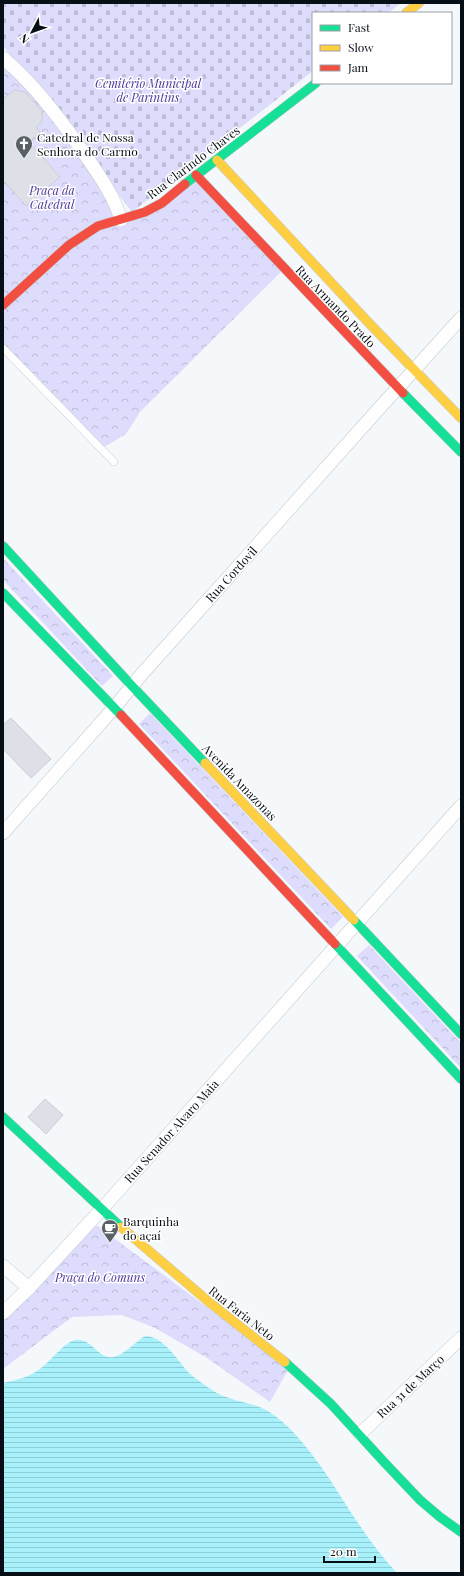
<svg xmlns="http://www.w3.org/2000/svg" width="464" height="1576" font-family="'Playfair Display',serif">
<style>
.forest{fill:url(#forest-crowns)}
.cemetery{fill:url(#cemetery-stones)}
.water{fill:url(#water-rules)}
.building{fill:#dde1e7;stroke:#caced4}
.lines{fill:none;stroke-linecap:round;stroke-linejoin:round}
.lane-casing{stroke:#c4c9cd;stroke-width:8}
.street-casing{stroke:#c4c9cd;stroke-width:14}
.fast-casing{stroke:#c4c9cd;stroke-width:10}
.slow-casing{stroke:#c4c9cd;stroke-width:10}
.jam-casing{stroke:#c4c9cd;stroke-width:10}
.lane{stroke:#fefefe;stroke-width:7}
.street{stroke:#fefefe;stroke-width:13}
.fast{stroke:#16e098;stroke-width:9}
.slow{stroke:#ffcf43;stroke-width:9}
.jam{stroke:#f24e42;stroke-width:9}
.labels{text-anchor:middle;dominant-baseline:central;stroke-width:3;stroke-linejoin:round;paint-order:stroke}
.park-label{font-size:12px;font-style:italic;fill:#4c3799;stroke:#fff}
.poi-label{font-size:12px;fill:#070f16;stroke:#fff;text-anchor:start}
.street-label{font-size:12px;fill:#070f16;stroke:#fff}
</style>
<defs>
<pattern id="forest-crowns" width="20" height="18" patternUnits="userSpaceOnUse"><rect width="20" height="18" fill="#dddcfc"/><path d="M2 6a3 3 0 1 1 6 0M12 15a3 3 0 1 1 6 0" fill="none" stroke="#bcbcd7"/></pattern>
<pattern id="cemetery-stones" width="16" height="16" patternUnits="userSpaceOnUse"><rect width="16" height="16" fill="#dddcfc"/><path d="M2 7V4a2 2 0 0 1 4 0v3zM10 15v-3a2 2 0 0 1 4 0v3z" fill="#bcbcd7"/></pattern>
<pattern id="water-rules" width="6" height="5" patternUnits="userSpaceOnUse"><rect width="6" height="5" fill="#a8f1fb"/><path d="M0 2.5h6" fill="none" stroke="#8fcdd6"/></pattern>
</defs>
<rect width="100%" height="100%" fill="#f5f8fa"/>
<!-- forest -->
<g class="forest">
<path d="M 3,58 L 37,92 L 121,220 L 194,179 L 283,270 L 140,412 L 126,434 L 101,449 L 3,347 Z"/>
<path d="M 3,558 L 113,676 L 102,686 L 3,580 Z"/>
<path d="M 150,713 L 343,917 L 331,929 L 139,724 Z"/>
<path d="M 369,945 L 461,1043 L 461,1068 L 357,956 Z"/>
<path d="M 95,1224 L 289,1368 L 270,1402 L 207,1358 L 155,1328 L 122,1315 L 72,1317 L 3,1369 L 3,1314 Z"/>
</g>
<!-- cemetery -->
<path class="cemetery" d="M 3,3 L 401,3 L 388,13 L 313,13 L 313,71 L 132,212 L 3,46 Z"/>
<!-- water -->
<path class="water" d="M 145,1336 C 163,1336 177,1359 188,1372 C 192,1376 198,1380 202,1383 C 210,1389 219,1395 229,1398 C 244,1403 257,1404 271,1413 C 306,1437 333,1485 356,1520 C 368,1538 382,1557 397,1573 L 3,1573 L 3,1383 C 17,1380 29,1377 40,1369 C 50,1362 65,1341 76,1340 C 92,1338 98,1360 114,1357 C 125,1354 135,1342 145,1336 Z"/>
<!-- building -->
<g class="building">
<path d="M 14,90 L 25,92 L 42,111 L 42,122 L 36,127 L 40,132 L 29,142 L 60,177 L 26,206 L 3,180 L 3,99 Z"/>
<path d="M 11,718 L 51,759 L 31,778 L 3,749 L 3,725 Z"/>
<path d="M 45,1099 L 63,1115 L 46,1134 L 28,1117 Z"/>
</g>
<g class="lines">
<!-- lane casing -->
<g class="lane-casing">
<path id="lane" d="M 3,348 L 114,462"/>
</g>
<!-- street casing -->
<g class="street-casing">
<g id="street">
<path d="M 3,58 C 35,85 60,119 84,153 C 98,174 114,195 121,220"/>
<path d="M 3,833 L 114,708 L 141,675 L 375,413 L 461,318"/>
<path d="M 3,1266 L 29,1288"/>
<path d="M 3,1313 L 29,1288 L 101,1210 L 461,806"/>
<path d="M 360,1434 L 461,1338"/>
</g>
</g>
<!-- fast casing -->
<g class="fast-casing">
<g id="fast">
<path d="M 185,184 L 316,83"/>
<path d="M 403,393 L 461,452"/>
<path d="M 3,546 L 132,686 L 205,763"/>
<path d="M 3,593 L 121,715"/>
<path d="M 354,920 L 461,1034"/>
<path d="M 335,944 L 461,1079"/>
<path d="M 3,1117 L 121,1227"/>
<path d="M 285,1362 L 331,1404 L 384,1462 L 420,1500 L 440,1517 L 461,1532"/>
</g>
</g>
<!-- slow casing -->
<g class="slow-casing">
<g id="slow">
<path d="M 406,13 L 419,3"/>
<path d="M 217,160 L 367,321 L 461,418"/>
<path d="M 205,763 L 354,920"/>
<path d="M 121,1227 L 209,1302 L 285,1362"/>
</g>
</g>
<!-- jam casing -->
<g class="jam-casing">
<g id="jam">
<path d="M 196,175 L 403,393"/>
<path d="M 3,305 L 69,245 L 98,226 L 145,212 L 162,203 L 185,184"/>
<path d="M 121,715 L 335,944"/>
</g>
</g>
<!-- lane -->
<use href="#lane" class="lane"/>
<!-- street -->
<use href="#street" class="street"/>
<!-- fast -->
<use href="#fast" class="fast"/>
<!-- slow -->
<use href="#slow" class="slow"/>
<!-- jam -->
<use href="#jam" class="jam"/>
</g>
<!-- icons -->
<defs>
<g id="church-pin" transform="scale(0.9)"><path d="M0 17L-7.5 6A9.5 9.5 0 1 1 7.5 6Z" fill="#5a6166" stroke="#fff"/><path d="M-1.2-6h2.4v3.5h3.3v2.4h-3.3V6h-2.4V-.1h-3.3v-2.4h3.3Z" fill="#fff"/></g>
<g id="cafe-pin" transform="scale(0.9)"><path d="M0 17L-7.5 6A9.5 9.5 0 1 1 7.5 6Z" fill="#5a6166" stroke="#fff"/><path d="M-5.5-4.5H6V0H3Q3 3.5 0 3.5H-2.5Q-5.5 3.5-5.5 0ZM3-3.2v2h1.7v-2ZM-6 4.5H4V6H-6Z" fill="#fff"/></g>
</defs>
<g fill-rule="evenodd">
<use href="#church-pin" x="24" y="144"/>
<use href="#cafe-pin" x="110" y="1228"/>
</g>
<g class="labels">
<!-- park labels -->
<g class="park-label">
<text x="148" y="83">Cemitério Municipal<tspan x="148" dy="14">de Parintins</tspan></text>
<text x="52" y="190">Praça da<tspan x="52" dy="14">Catedral</tspan></text>
<text x="100" y="1277">Praça do Comuns</text>
</g>
<!-- poi labels -->
<g class="poi-label">
<text x="37" y="137">Catedral de Nossa<tspan x="37" dy="14">Senhora do Carmo</tspan></text>
<text x="123" y="1221">Barquinha<tspan x="123" dy="14">do açaí</tspan></text>
</g>
<!-- street labels -->
<g class="street-label">
<text transform="translate(193 162) rotate(-37)">Rua Clarindo Chaves</text>
<text transform="translate(336 306) rotate(46)">Rua Armando Prado</text>
<text transform="translate(231 574) rotate(-48)">Rua Cordovil</text>
<text transform="translate(240 782) rotate(46)">Avenida Amazonas</text>
<text transform="translate(171 1131) rotate(-48)">Rua Senador Alvaro Maia</text>
<text transform="translate(242 1313) rotate(38)">Rua Faria Neto</text>
<text transform="translate(410 1386) rotate(-43)">Rua 31 de Março</text>
</g>
</g>
<!-- border -->
<rect width="464" height="1576" fill="none" stroke="#070f16" stroke-width="8"/>
<!-- legend -->
<rect x="312" y="12" width="140" height="72" fill="#ffffff" stroke="#9c9fa2"/>
<rect x="320" y="25" width="20" height="6" fill="#16e098" stroke="#9c9fa2"/>
<text x="348" y="32" font-size="12" fill="#070f16">Fast</text>
<rect x="320" y="45" width="20" height="6" fill="#ffcf43" stroke="#9c9fa2"/>
<text x="348" y="52" font-size="12" fill="#070f16">Slow</text>
<rect x="320" y="65" width="20" height="6" fill="#f24e42" stroke="#9c9fa2"/>
<text x="348" y="72" font-size="12" fill="#070f16">Jam</text>
<!-- north arrow -->
<g transform="translate(32 32) rotate(229)" stroke="#ffffff" stroke-width="3" paint-order="stroke">
<path d="M0-3L7 15L0 10L-7 15Z" fill="#070f16"/>
<text y="-6" font-size="11" font-weight="bold" text-anchor="middle" fill="#070f16">N</text>
</g>
<!-- scale -->
<path d="M324 1556v6h51v-6" fill="none" stroke="#070f16" stroke-width="2"/>
<text x="330" y="1556" font-size="12" fill="#070f16" stroke="#ffffff" stroke-width="3" paint-order="stroke">20 m</text>
</svg>
